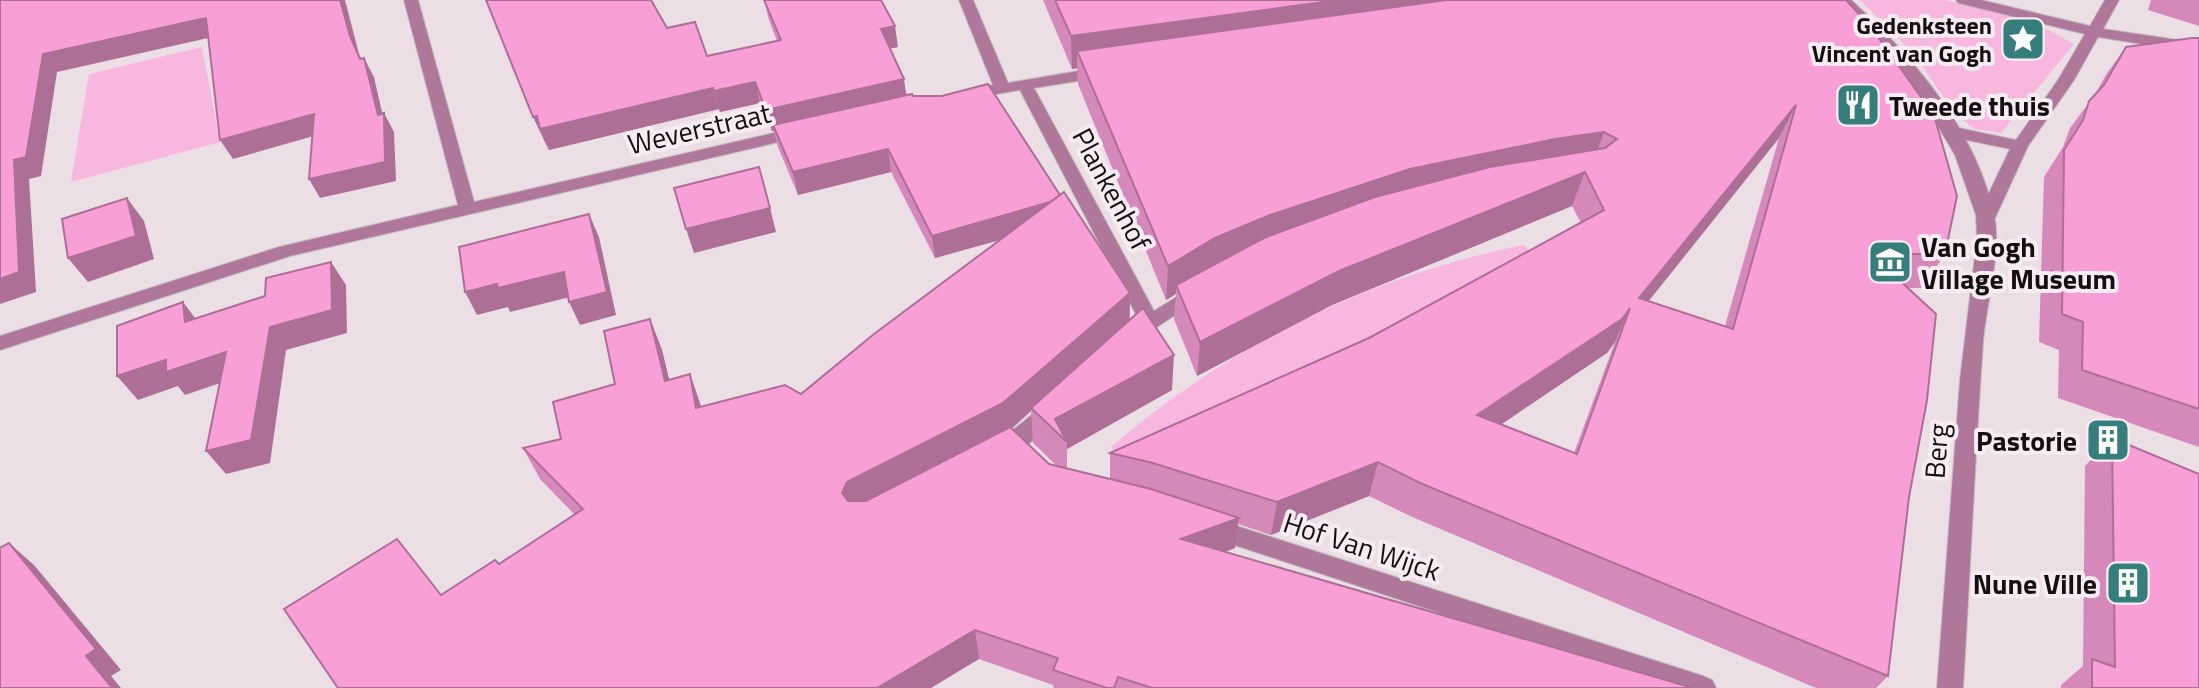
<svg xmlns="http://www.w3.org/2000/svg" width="2199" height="688" font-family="'Titillium Web',sans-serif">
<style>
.green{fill:#f8b7df}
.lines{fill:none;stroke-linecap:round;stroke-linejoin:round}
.minor-casing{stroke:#c4b9bf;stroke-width:2}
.tertiary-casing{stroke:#c4b9bf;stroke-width:2}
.minor{fill:#af779a;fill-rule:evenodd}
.tertiary{fill:#af779a;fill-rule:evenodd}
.wall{fill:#d589ba;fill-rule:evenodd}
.shaded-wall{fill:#ae6f97}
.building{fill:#f89fd8;stroke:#ae6f97;stroke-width:2;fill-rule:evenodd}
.labels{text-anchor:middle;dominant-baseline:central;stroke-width:8;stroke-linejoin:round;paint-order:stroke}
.far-poi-label{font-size:24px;font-weight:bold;fill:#141012;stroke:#f8ebf2;text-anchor:end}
.poi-label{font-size:28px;font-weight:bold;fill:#141012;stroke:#f8ebf2;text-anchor:start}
.street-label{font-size:28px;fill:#141012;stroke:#f8ebf2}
</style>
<rect width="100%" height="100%" fill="#ebdee5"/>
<!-- green -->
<g class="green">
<path d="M 1860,0 L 1945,0 L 2036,23 L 2074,44 L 2001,133 L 1975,129 L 1956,115 L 1914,54 Z"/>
<path d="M 202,47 L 220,142 L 71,182 L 89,74 Z"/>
<path d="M 1523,245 L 1535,254 L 1513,273 L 1121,459 L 1111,447 C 1230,345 1370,276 1523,245 Z"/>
</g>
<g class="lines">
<!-- minor casing -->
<g class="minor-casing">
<g id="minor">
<path d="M 404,0 L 418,0 L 474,202 L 800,127 L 808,132 L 800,137 L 290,256 L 0,350 L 0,336 L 279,247 L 458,205 Z"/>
<path d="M 959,0 L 973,0 L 1008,83 L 1102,67 L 1110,72 L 1102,77 L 1034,88 L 1154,311 L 1191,288 L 1198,286 L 1208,293 L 1157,327 L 1139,343 L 1125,343 L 1122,338 L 1139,320 L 1020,90 L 968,99 L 960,94 L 962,91 L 993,85 Z"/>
<path d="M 1956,0 L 1981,0 L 2090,26 L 2105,0 L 2119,0 L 2103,29 L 2199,43 L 2199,53 L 2098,37 L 2074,80 L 2028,146 L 1995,218 L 1986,224 L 1977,218 L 2010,149 L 1943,135 L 1941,131 L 1949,126 L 2016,140 L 2058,80 L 2085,34 L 1958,3 Z"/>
<path d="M 1052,402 L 1059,404 L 1063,410 L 1059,416 L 1023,449 L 999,461 L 991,458 L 988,452 C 992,446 1035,413 1045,404 Z"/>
<path d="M 1212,518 L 1703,676 L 1712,680 L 1716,688 L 1667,688 L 1204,535 L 1201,528 L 1204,521 Z"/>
</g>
</g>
<!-- tertiary casing -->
<g class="tertiary-casing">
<path id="tertiary" d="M 1836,0 L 1851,0 C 1913,56 1977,132 1994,215 C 2002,252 1986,304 1983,342 C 1975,457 1970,573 1963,688 L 1937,688 L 1960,380 L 1977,239 L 1976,215 L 1955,155 L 1922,99 L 1883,48 Z"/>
</g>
<!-- minor -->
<use href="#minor" class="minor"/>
<!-- tertiary -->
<use href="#tertiary" class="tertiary"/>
</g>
<!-- wall -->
<g class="wall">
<path d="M 764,0 L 898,47 L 890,48 L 907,95 L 913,96 L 1060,195 L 1130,293 L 1130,320 L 1172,390 L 1067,449 L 1067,469 L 1110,479 L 1110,453 L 1369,338 L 1581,223 L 1572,206 L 1332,305 L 1197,376 L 1174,319 L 1176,294 L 1166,300 L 1078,84 L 1077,68 L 1072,69 L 1043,0 L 1846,0 L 1945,254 L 1922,288 L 1908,288 L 1909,497 L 1888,676 L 1876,688 L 1816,688 L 1410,516 L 1369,496 L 1271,535 L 1238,524 L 1235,548 L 1225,552 L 1693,688 L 1054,688 L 1053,685 L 979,659 L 441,595 L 499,564 L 575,515 L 540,479 L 523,448 L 561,439 L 615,384 L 650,319 L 662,350 L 669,380 L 702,407 L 801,394 L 1000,240 L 935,258 L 891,172 L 798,195 L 778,147 L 774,131 L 772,131 L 760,103 L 720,112 L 719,109 L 549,150 L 543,138 L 542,138 L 667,28 L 707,56 L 777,41 L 769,20 ZM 1779,138 L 1725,326 L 1648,301 ZM 1615,342 L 1574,453 L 1501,424 L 1607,353 ZM 1031,411 L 1033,443 L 1057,466 L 1049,464 L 1012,429 Z"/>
<path d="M 2151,0 L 2199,0 L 2199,26 L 2148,10 Z"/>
<path d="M 2199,38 L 2199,447 L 2058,398 L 2059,350 L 2039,342 L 2044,177 L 2063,147 L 2070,128 L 2094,96 L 2107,73 L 2126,47 Z"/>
<path d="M 2112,438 L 2199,688 L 2061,688 L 2061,685 L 2083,666 L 2085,466 Z"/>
</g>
<!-- shaded-wall -->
<g class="shaded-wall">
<path d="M 340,0 L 345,0 L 359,54 L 368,73 L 364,58 L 374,77 L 384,121 L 384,113 L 394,132 L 396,181 L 320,198 L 309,179 L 378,115 L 350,36 Z"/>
<path d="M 1338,0 L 1561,0 L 1077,51 L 1077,68 L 1072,69 L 1071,36 Z"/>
<path d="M 206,18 L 217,36 L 57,72 L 41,176 L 29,179 L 36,292 L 0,304 L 0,279 L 14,160 L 43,54 Z"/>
<path d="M 895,26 L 898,47 L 884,50 L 881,29 Z"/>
<path d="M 904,79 L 907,100 L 773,125 L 774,131 L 772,131 L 766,110 Z"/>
<path d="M 755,82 L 760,103 L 720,112 L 714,91 Z"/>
<path d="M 713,88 L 719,109 L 549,150 L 533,117 Z"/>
<path d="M 1796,105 L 1779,138 L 1624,332 L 1639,298 Z"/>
<path d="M 314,114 L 324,133 L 233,159 L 220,140 Z"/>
<path d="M 1604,132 L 1592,166 L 1176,285 L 1176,294 L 1166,300 L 1168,266 L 1215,238 L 1270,215 L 1410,169 L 1555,139 Z"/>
<path d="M 888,149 L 891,172 L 798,195 L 793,172 Z"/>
<path d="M 1585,172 L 1572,206 L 1332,305 L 1197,376 L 1200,342 L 1339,271 Z"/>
<path d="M 127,198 L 144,221 L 154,259 L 88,282 L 68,258 Z"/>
<path d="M 1063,199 L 1063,222 L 935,258 L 932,236 Z"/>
<path d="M 770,208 L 776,232 L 694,253 L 686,229 Z"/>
<path d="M 589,214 L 599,237 L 616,315 L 580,325 L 569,302 Z"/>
<path d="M 331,262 L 346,285 L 347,333 L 286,350 L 270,463 L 226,474 L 206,451 L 270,327 Z"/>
<path d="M 564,272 L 574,296 L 510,312 L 508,307 L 477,315 L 465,292 L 497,284 Z"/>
<path d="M 1130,293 L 1129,324 L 1031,408 L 1031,411 L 1005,434 L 855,512 L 842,493 L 847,482 Z"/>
<path d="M 183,302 L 201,326 L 185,322 Z"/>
<path d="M 1630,308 L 1615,342 L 1607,353 L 1465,449 L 1477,415 Z"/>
<path d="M 650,319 L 662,350 L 677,412 L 665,381 Z"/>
<path d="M 226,352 L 244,375 L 185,395 L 178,386 L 138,400 L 117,376 L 166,360 Z"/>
<path d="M 1174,355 L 1172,390 L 1067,449 L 1067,442 L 1055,419 Z"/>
<path d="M 690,374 L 701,406 L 708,439 L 696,408 Z"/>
<path d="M 1378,462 L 1369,496 L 1271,535 L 1277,502 Z"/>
<path d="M 1239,518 L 1235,548 L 1179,569 L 1181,539 Z"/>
<path d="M 9,543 L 34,565 L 121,670 L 111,676 L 121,688 L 112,688 L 86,656 Z"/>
<path d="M 975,630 L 979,659 L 931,688 L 877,688 Z"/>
</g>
<!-- building -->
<g class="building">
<path d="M 0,0 L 340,0 L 350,36 L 360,59 L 364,58 L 378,115 L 384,113 L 385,162 L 309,179 L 314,114 L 220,140 L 206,18 L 43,54 L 26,157 L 14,160 L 19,272 L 0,279 Z"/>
<path d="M 486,0 L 651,0 L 667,28 L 695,22 L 707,56 L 781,40 L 764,0 L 881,0 L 895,26 L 881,29 L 904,79 L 766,110 L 755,82 L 714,91 L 713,88 L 540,129 L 537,116 L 533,117 Z"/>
<path d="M 1055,0 L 1338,0 L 1071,36 Z"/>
<path d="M 1446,0 L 1846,0 L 1870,26 L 1934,115 L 1957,196 L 1945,254 L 1871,254 L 1936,314 L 1927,400 L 1909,497 L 1888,676 L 1420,483 L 1378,462 L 1277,502 L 1153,463 L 1110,453 L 1369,338 L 1604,210 L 1585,172 L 1339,271 L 1200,342 L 1176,285 L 1264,238 L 1375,197 L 1490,167 L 1605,148 L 1617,139 L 1604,132 L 1555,139 L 1410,169 L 1270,215 L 1215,238 L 1168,266 L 1077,51 ZM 1796,105 L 1733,329 L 1639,298 ZM 1630,308 L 1577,454 L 1477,415 L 1622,319 Z"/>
<path d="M 2192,38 L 2199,38 L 2199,409 L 2082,370 L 2083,322 L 2062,314 L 2064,150 L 2083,120 L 2089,101 L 2104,85 L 2126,47 Z"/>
<path d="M 988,84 L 1060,195 L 1050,202 L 932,236 L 888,149 L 793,172 L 773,125 L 912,94 L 913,96 L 942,96 Z"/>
<path d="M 759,167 L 770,208 L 686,229 L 674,188 Z"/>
<path d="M 1064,192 L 1130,293 L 1003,403 L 847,482 L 842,493 L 848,501 L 866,501 L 1010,427 L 1049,464 L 1151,489 L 1239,518 L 1181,539 L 1693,688 L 1152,688 L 1118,677 L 1114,688 L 1107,688 L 1053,670 L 1058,658 L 975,630 L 877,688 L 338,688 L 284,609 L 397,539 L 441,595 L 495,560 L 499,564 L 583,509 L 523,448 L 561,439 L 553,402 L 615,384 L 604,331 L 650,319 L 665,381 L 690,374 L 696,408 L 785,385 L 801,394 L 874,334 Z"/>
<path d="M 127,198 L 136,236 L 68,258 L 62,219 Z"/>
<path d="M 589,214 L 607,292 L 569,302 L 564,272 L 498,288 L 497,284 L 465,292 L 459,247 Z"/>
<path d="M 331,262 L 332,310 L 270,327 L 251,440 L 206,451 L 226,352 L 166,372 L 166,360 L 117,376 L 117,326 L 183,302 L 185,322 L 265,296 L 266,278 Z"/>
<path d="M 1143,308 L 1174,355 L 1055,419 L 1067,442 L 1031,408 Z"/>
<path d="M 2112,438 L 2199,474 L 2199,688 L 2092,688 L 2092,659 L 2115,667 Z"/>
<path d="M 9,543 L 96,649 L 86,656 L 112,688 L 0,688 L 0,548 Z"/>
</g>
<!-- icons -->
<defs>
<g id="sight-square" transform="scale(2.3)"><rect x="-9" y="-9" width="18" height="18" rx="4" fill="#367e7c" stroke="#f8ebf2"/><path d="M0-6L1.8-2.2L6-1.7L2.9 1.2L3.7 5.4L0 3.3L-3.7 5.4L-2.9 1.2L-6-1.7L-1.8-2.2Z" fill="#fff"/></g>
<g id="restaurant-square" transform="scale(2.3)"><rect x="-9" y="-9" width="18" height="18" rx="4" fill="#367e7c" stroke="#f8ebf2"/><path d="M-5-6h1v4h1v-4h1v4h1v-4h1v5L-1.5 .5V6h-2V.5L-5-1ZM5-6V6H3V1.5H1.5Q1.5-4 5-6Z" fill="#fff"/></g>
<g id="museum-square" transform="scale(2.3)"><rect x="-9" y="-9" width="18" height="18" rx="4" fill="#367e7c" stroke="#f8ebf2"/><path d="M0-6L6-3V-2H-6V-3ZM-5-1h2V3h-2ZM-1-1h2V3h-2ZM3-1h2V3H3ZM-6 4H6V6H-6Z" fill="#fff"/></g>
<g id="building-square" transform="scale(2.3)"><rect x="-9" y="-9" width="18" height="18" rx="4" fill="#367e7c" stroke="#f8ebf2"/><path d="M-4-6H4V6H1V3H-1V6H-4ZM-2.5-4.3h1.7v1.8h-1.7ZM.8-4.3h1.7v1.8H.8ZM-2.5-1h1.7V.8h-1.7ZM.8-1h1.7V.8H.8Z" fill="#fff"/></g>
</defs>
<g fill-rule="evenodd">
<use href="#sight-square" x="2023" y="39"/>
<use href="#restaurant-square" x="1858" y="105"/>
<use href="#museum-square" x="1890" y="262"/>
<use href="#building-square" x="2108" y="440"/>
<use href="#building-square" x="2128" y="583"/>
</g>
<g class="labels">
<!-- far-poi labels -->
<g class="far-poi-label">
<text x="1992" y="25">Gedenksteen<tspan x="1992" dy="28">Vincent van Gogh</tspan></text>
</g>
<!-- poi labels -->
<g class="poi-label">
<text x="1889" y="105">Tweede thuis</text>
<text x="1921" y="246">Van Gogh<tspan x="1921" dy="32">Village Museum</tspan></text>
<text x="2077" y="440" text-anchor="end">Pastorie</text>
<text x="2097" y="583" text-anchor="end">Nune Ville</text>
</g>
<!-- street labels -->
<g class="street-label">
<text transform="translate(699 128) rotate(-13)">Weverstraat</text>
<text transform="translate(1112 189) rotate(62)">Plankenhof</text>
<text transform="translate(1936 451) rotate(-86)">Berg</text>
<text transform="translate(1362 546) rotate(18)">Hof Van Wijck</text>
</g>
</g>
</svg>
